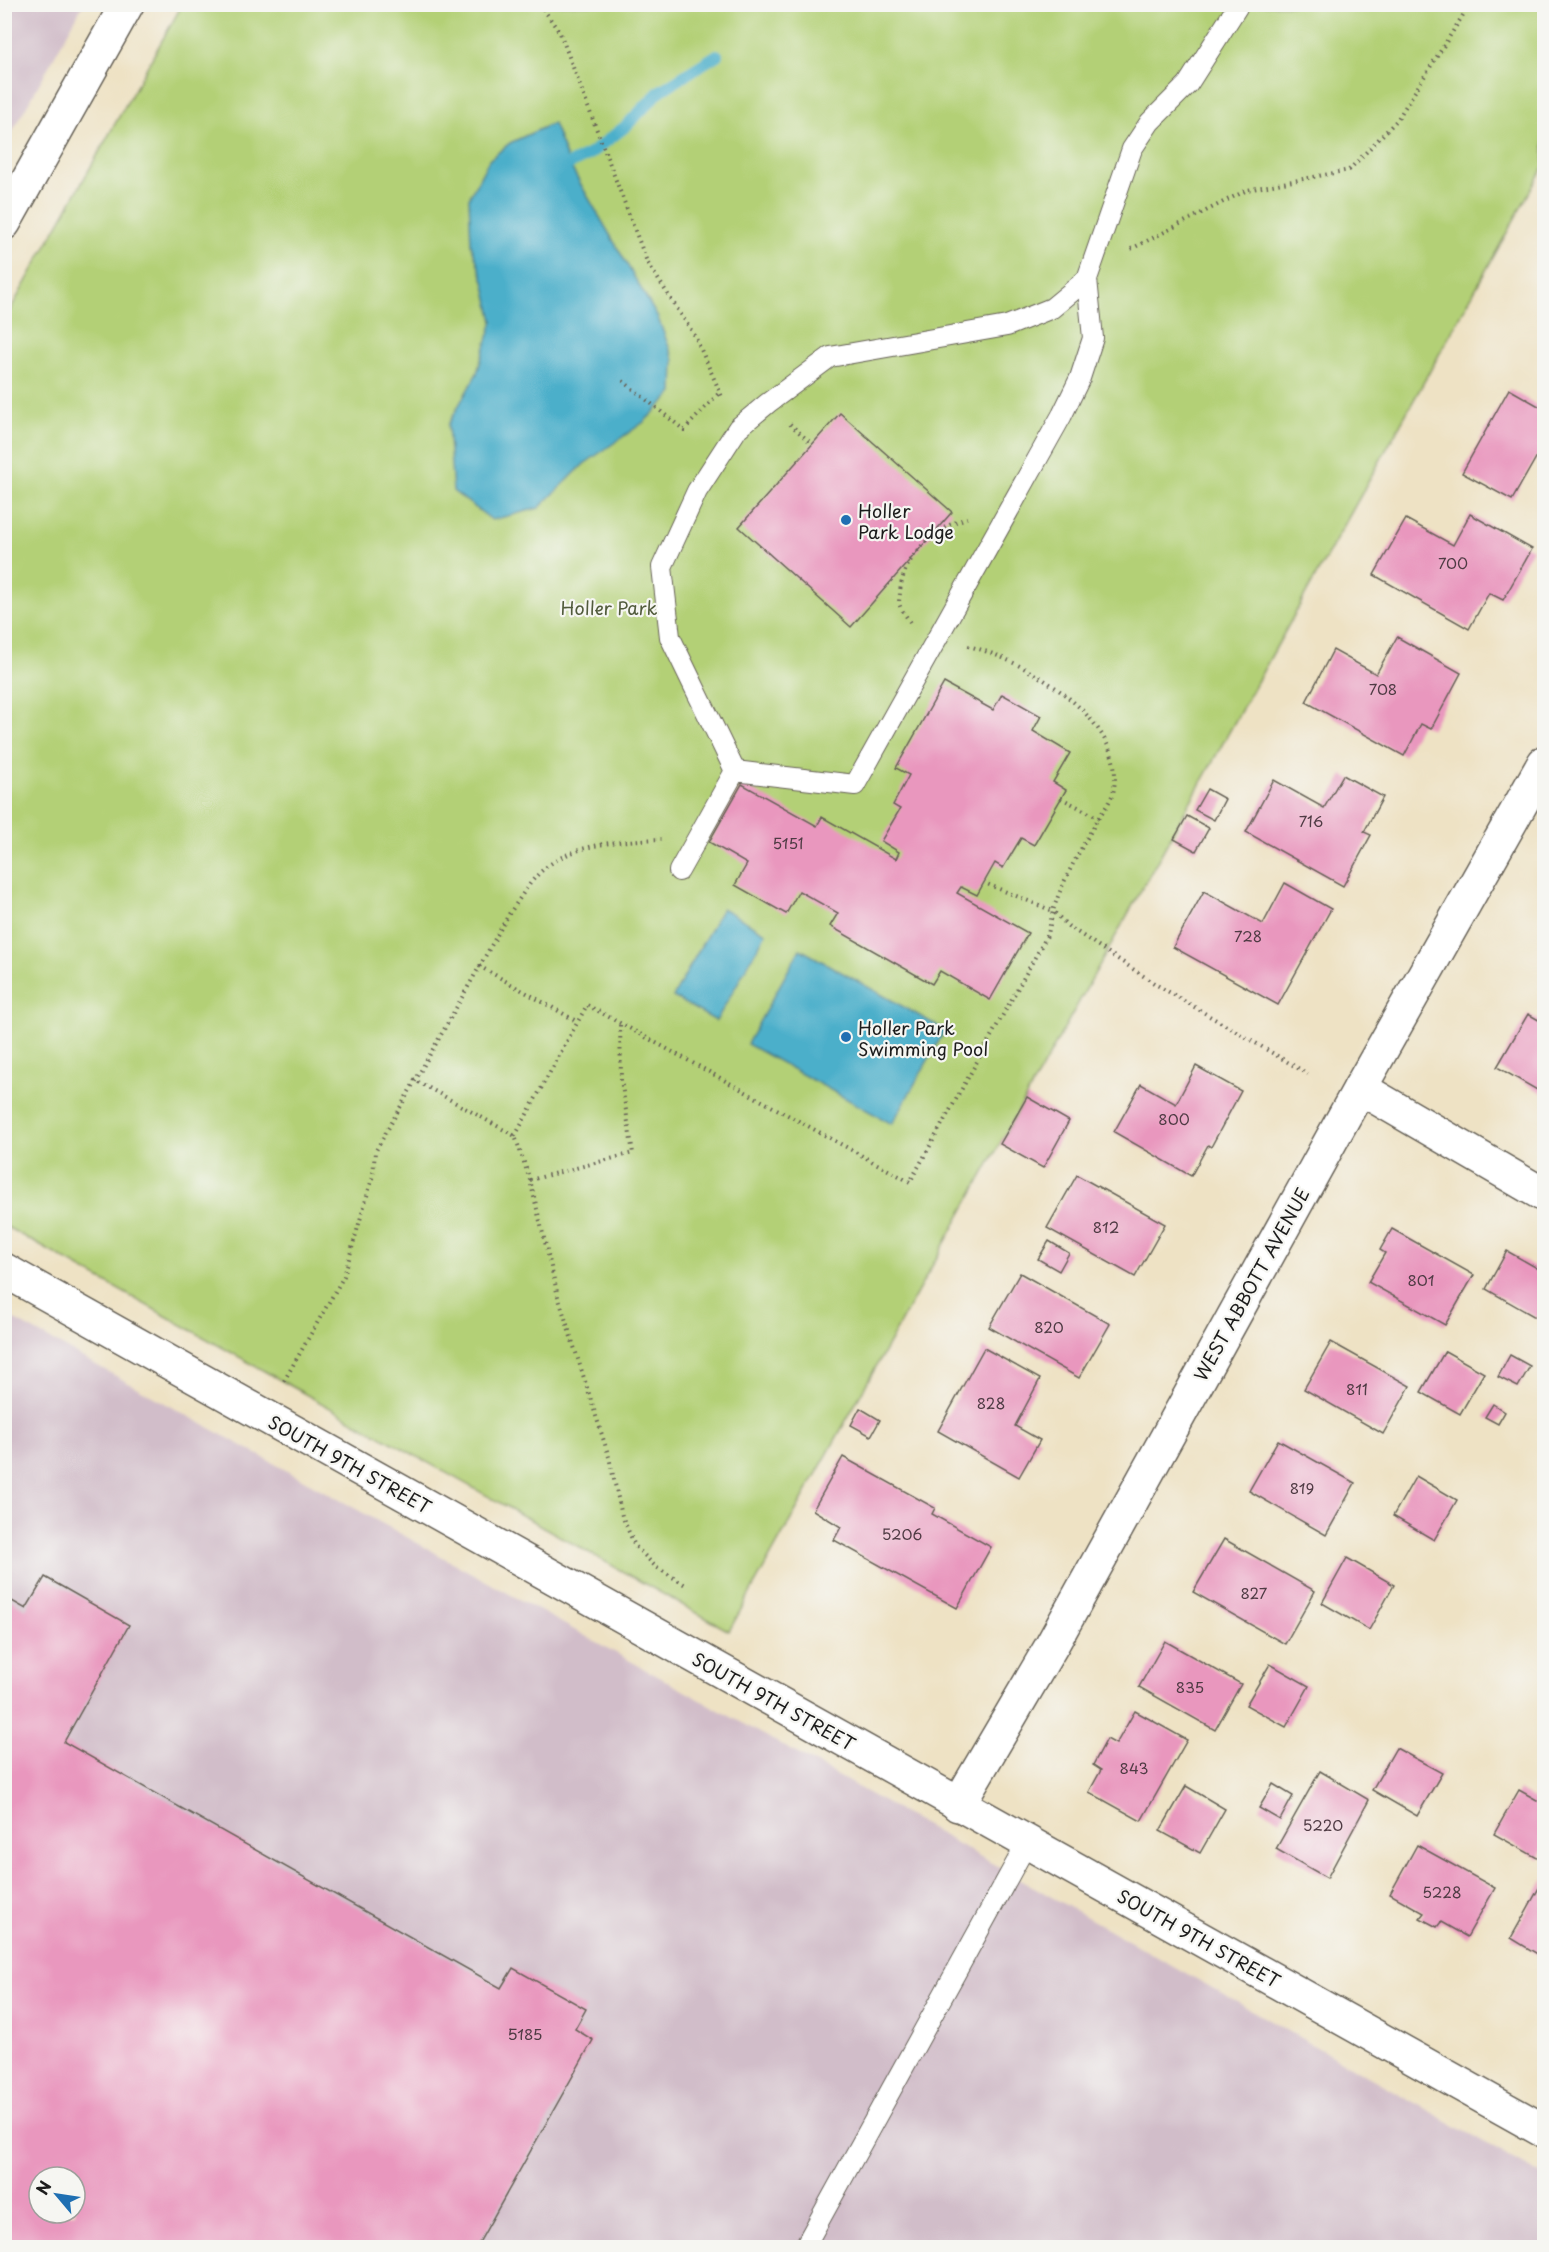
<svg xmlns="http://www.w3.org/2000/svg" width="1549" height="2252" font-family="'Playpen Sans',sans-serif">
<style>
.industrial{fill:#d1bdc9;fill-rule:evenodd}
.green{fill:#b3d076;stroke:#687649;stroke-width:1.5}
.water{fill:#4bafca;stroke:#346673;stroke-width:1.5}
.lines{fill:none;stroke-linecap:round;stroke-linejoin:round}
.stream{stroke:#4bafca;stroke-width:12}
.building{fill:#e997be;fill-rule:evenodd}
.service-casing{stroke:#666157;stroke-width:22}
.minor-casing{stroke:#666157;stroke-width:36}
.path{stroke:#666157;stroke-width:4;stroke-dasharray:1.5 4.5;stroke-linecap:butt}
.service{stroke:#fff;stroke-width:20}
.minor{stroke:#fff;stroke-width:33}
.poi-dot{fill:#1f6fb2;stroke:#f6f6f2;stroke-width:2}
.labels{text-anchor:middle;dominant-baseline:central;stroke-width:4.5;stroke-linejoin:round;paint-order:stroke}
.number-label{font-size:15px;fill:#4f3b44}
.poi-label{font-size:18px;fill:#1c1c1c;stroke:#f6f6f2;text-anchor:start}
.park-label{font-size:18px;fill:#515b3c;stroke:#f6f6f2}
.street-label{font-size:18px;fill:#1c1c1c;stroke:#f6f6f2}
</style>
<rect width="100%" height="100%" fill="#f6f6f2"/>
<filter id="ink" filterUnits="userSpaceOnUse"><feTurbulence type="fractalNoise" baseFrequency=".0167" numOctaves="2"/><feDisplacementMap in="SourceGraphic" scale="12" xChannelSelector="R" yChannelSelector="G"/><feConvolveMatrix kernelMatrix="1 2 1 2 8 2 1 2 1" color-interpolation-filters="sRGB"/></filter>
<filter id="wash" filterUnits="userSpaceOnUse"><feTurbulence type="fractalNoise" baseFrequency=".008" numOctaves="4" result="noise"/><feDisplacementMap in="SourceGraphic" scale="24" xChannelSelector="R" yChannelSelector="G"/><feGaussianBlur stdDeviation="1.35" result="paint"/><feColorMatrix in="noise" values="0 0 0 0 0 0 0 0 0 0 0 0 0 0 0 0 0 1.4 0 .05"/><feComposite in="paint" operator="in"/></filter>
<g filter="url(#wash)">
<rect width="100%" height="100%" fill="#eee2c4"/>
<!-- industrial -->
<g class="industrial">
<path d="M 5,4 L 83,5 L 5,145 L 4,5 Z"/>
<path d="M 4,1314 L 845,1780 L 1544,2176 L 1544,2247 L 5,2247 ZM 39,2177 L 75,2177 L 75,2213 L 39,2213 Z"/>
</g>
<!-- green -->
<path class="green" d="M 182,5 L 1544,5 L 1544,166 L 729,1631 L 5,1226 L 5,319 Z"/>
<!-- water -->
<g class="water">
<path d="M 553,123 L 569,164 L 658,318 L 674,360 L 673,393 L 644,422 L 584,464 L 539,508 L 492,520 L 453,491 L 448,425 L 477,373 L 493,321 L 484,281 L 471,244 L 469,198 L 489,160 L 510,143 Z"/>
<path d="M 722,908 L 766,933 L 716,1021 L 673,997 Z"/>
<path d="M 800,949 L 945,1030 L 892,1124 L 747,1044 Z"/>
</g>
<g class="lines">
<!-- stream -->
<path class="stream" d="M 559,175 L 569,164 L 590,154 L 626,126 L 660,91 L 717,55"/>
</g>
<g id="blocks">
<!-- building -->
<g class="building">
<path d="M 1509,389 L 1544,409 L 1544,461 L 1537,456 L 1512,500 L 1462,473 Z"/>
<path d="M 840,413 L 952,512 L 851,627 L 739,527 Z"/>
<path d="M 1470,514 L 1532,549 L 1503,600 L 1489,593 L 1469,629 L 1374,575 L 1406,519 L 1453,545 Z"/>
<path d="M 1397,637 L 1461,673 L 1431,729 L 1421,724 L 1404,756 L 1306,702 L 1333,650 L 1376,674 Z"/>
<path d="M 944,683 L 993,710 L 1002,694 L 1041,716 L 1033,731 L 1070,753 L 1053,782 L 1066,790 L 1034,845 L 1021,838 L 1003,868 L 995,863 L 977,895 L 961,887 L 957,893 L 1028,933 L 990,1000 L 940,971 L 932,984 L 830,926 L 838,913 L 799,891 L 786,914 L 735,885 L 747,864 L 709,842 L 742,784 L 817,826 L 822,817 L 896,859 L 899,852 L 881,841 L 900,809 L 893,805 L 909,775 L 896,768 Z"/>
<path d="M 1343,775 L 1383,797 L 1364,832 L 1371,835 L 1343,886 L 1246,832 L 1274,780 L 1324,808 Z"/>
<path d="M 1207,789 L 1225,799 L 1214,820 L 1195,810 Z"/>
<path d="M 1187,816 L 1209,828 L 1196,851 L 1174,839 Z"/>
<path d="M 1285,883 L 1331,909 L 1278,1005 L 1173,947 L 1204,891 L 1263,924 Z"/>
<path d="M 1528,1014 L 1544,1023 L 1544,1094 L 1497,1067 Z"/>
<path d="M 1196,1066 L 1241,1091 L 1211,1147 L 1208,1145 L 1191,1176 L 1114,1132 L 1141,1084 L 1176,1104 Z"/>
<path d="M 1027,1097 L 1069,1121 L 1043,1168 L 1000,1144 Z"/>
<path d="M 1077,1175 L 1165,1224 L 1135,1277 L 1047,1228 Z"/>
<path d="M 1392,1229 L 1474,1275 L 1445,1325 L 1368,1282 L 1385,1253 L 1380,1250 Z"/>
<path d="M 1049,1241 L 1069,1253 L 1059,1271 L 1038,1259 Z"/>
<path d="M 1507,1251 L 1544,1272 L 1544,1322 L 1486,1289 Z"/>
<path d="M 1020,1273 L 1110,1324 L 1079,1378 L 989,1327 Z"/>
<path d="M 1331,1342 L 1410,1386 L 1383,1434 L 1304,1389 Z"/>
<path d="M 984,1348 L 1040,1379 L 1015,1426 L 1040,1440 L 1019,1477 L 938,1431 Z"/>
<path d="M 1445,1351 L 1484,1373 L 1460,1414 L 1421,1392 Z"/>
<path d="M 1510,1355 L 1530,1366 L 1518,1387 L 1498,1377 Z"/>
<path d="M 1493,1404 L 1505,1412 L 1498,1424 L 1485,1417 Z"/>
<path d="M 860,1408 L 880,1420 L 871,1436 L 851,1425 Z"/>
<path d="M 1278,1440 L 1355,1483 L 1326,1535 L 1249,1491 Z"/>
<path d="M 843,1457 L 935,1508 L 932,1514 L 991,1547 L 957,1608 L 834,1540 L 841,1527 L 813,1510 Z"/>
<path d="M 1416,1476 L 1457,1500 L 1434,1540 L 1393,1516 Z"/>
<path d="M 1224,1539 L 1315,1591 L 1285,1644 L 1193,1592 Z"/>
<path d="M 1347,1558 L 1394,1585 L 1369,1630 L 1322,1603 Z"/>
<path d="M 45,1577 L 129,1625 L 64,1742 L 501,1988 L 513,1968 L 586,2009 L 575,2029 L 593,2040 L 476,2248 L 5,2248 L 5,1597 L 26,1609 ZM 39,2177 L 75,2177 L 75,2213 L 39,2213 Z"/>
<path d="M 1165,1641 L 1241,1684 L 1215,1730 L 1139,1687 Z"/>
<path d="M 1270,1664 L 1309,1686 L 1286,1727 L 1246,1705 Z"/>
<path d="M 1135,1711 L 1187,1740 L 1141,1821 L 1089,1792 L 1101,1770 L 1093,1765 L 1107,1739 L 1116,1744 Z"/>
<path d="M 1396,1748 L 1442,1773 L 1417,1816 L 1372,1790 Z"/>
<path d="M 1320,1771 L 1369,1800 L 1327,1878 L 1276,1849 Z"/>
<path d="M 1273,1784 L 1293,1796 L 1280,1820 L 1259,1808 Z"/>
<path d="M 1186,1786 L 1225,1809 L 1200,1853 L 1160,1831 Z"/>
<path d="M 1519,1790 L 1544,1804 L 1544,1849 L 1539,1859 L 1494,1834 Z"/>
<path d="M 1417,1845 L 1495,1888 L 1467,1937 L 1441,1922 L 1437,1927 L 1420,1918 L 1424,1913 L 1390,1894 Z"/>
<path d="M 1544,1879 L 1544,1958 L 1511,1938 Z"/>
</g>
</g>
</g>
<g filter="url(#ink)">
<use href="#blocks" fill-opacity="0" stroke="#666157" stroke-width="1.5"/>
<g class="lines">
<!-- service casing -->
<g class="service-casing">
<g id="service">
<path d="M 735,771 L 670,637 L 662,567 L 697,491 L 738,428 L 768,403 L 830,357 L 1007,326 L 1052,308 L 1087,279"/>
<path d="M 679,871 L 735,771 L 855,785 L 1062,415 L 1080,378 L 1093,338 L 1087,279 L 1132,149 L 1150,122 L 1188,84 L 1239,4"/>
<path d="M 804,2248 L 1027,1843"/>
</g>
</g>
<!-- minor casing -->
<g class="minor-casing">
<g id="minor">
<path d="M 4,223 L 127,4"/>
<path d="M 1360,1088 L 1544,1195"/>
<path d="M 4,1270 L 1544,2131"/>
<path d="M 958,1805 L 1052,1645 L 1360,1088 L 1544,763"/>
</g>
</g>
<!-- path -->
<g class="path">
<path d="M 540,4 L 560,33 L 647,262 L 695,336 L 723,399"/>
<path d="M 1131,249 L 1247,190 L 1349,170 L 1397,120 L 1470,4"/>
<path d="M 623,381 L 684,430 L 720,392"/>
<path d="M 790,424 L 812,444"/>
<path d="M 910,622 C 907,617 902,611 900,606 C 898,602 900,597 900,592 C 903,557 933,528 967,518"/>
<path d="M 968,646 C 1025,660 1126,719 1114,788 C 1113,799 1103,811 1097,820 C 1081,850 1063,878 1053,911 L 987,884"/>
<path d="M 1061,798 L 1099,818"/>
<path d="M 479,966 L 578,1022"/>
<path d="M 413,1079 L 515,1136 L 530,1180 L 558,1296 L 609,1457 L 622,1516 L 635,1546 L 656,1567 L 687,1586"/>
<path d="M 515,1136 L 587,1005 L 910,1182 L 1048,934 L 1053,911 L 1068,926 L 1157,985 L 1308,1074"/>
<path d="M 530,1180 L 633,1153 L 621,1080 L 620,1022"/>
<path d="M 284,1381 L 344,1276 L 373,1175 L 375,1152 L 509,914 C 517,903 524,891 533,880 C 563,843 618,841 661,839"/>
</g>
<!-- service -->
<use href="#service" class="service"/>
<!-- minor -->
<use href="#minor" class="minor"/>
</g>
</g>
<!-- markers -->
<g class="poi-dot">
<circle cx="846" cy="520" r="6"/>
<circle cx="846" cy="1037" r="6"/>
</g>
<g class="labels">
<!-- number labels -->
<g class="number-label">
<text x="1453" y="562">700</text>
<text x="1383" y="688">708</text>
<text x="1311" y="820">716</text>
<text x="788" y="842">5151</text>
<text x="1248" y="935">728</text>
<text x="1174" y="1118">800</text>
<text x="1106" y="1226">812</text>
<text x="1421" y="1279">801</text>
<text x="1049" y="1326">820</text>
<text x="1357" y="1388">811</text>
<text x="991" y="1402">828</text>
<text x="1302" y="1487">819</text>
<text x="902" y="1533">5206</text>
<text x="1254" y="1592">827</text>
<text x="1190" y="1686">835</text>
<text x="1134" y="1767">843</text>
<text x="1323" y="1824">5220</text>
<text x="1442" y="1891">5228</text>
<text x="525" y="2033">5185</text>
</g>
<!-- poi labels -->
<g class="poi-label">
<text x="858" y="510">Holler<tspan x="858" dy="21">Park Lodge</tspan></text>
<text x="858" y="1027">Holler Park<tspan x="858" dy="21">Swimming Pool</tspan></text>
</g>
<!-- park labels -->
<g class="park-label">
<text x="609" y="607">Holler Park</text>
</g>
<!-- street labels -->
<g class="street-label">
<text transform="translate(1251 1284) rotate(-61)">WEST ABBOTT AVENUE</text>
<text transform="translate(350 1464) rotate(29)">SOUTH 9TH STREET</text>
<text transform="translate(774 1701) rotate(29)">SOUTH 9TH STREET</text>
<text transform="translate(1199 1938) rotate(29)">SOUTH 9TH STREET</text>
</g>
</g>
<!-- margin -->
<rect width="1549" height="2252" fill="none" stroke="#f6f6f2" stroke-width="24"/>
<!-- north arrow -->
<g transform="translate(57 2195) rotate(299)"><circle r="28" fill="#f6f6f2" stroke="#9f9f9c" stroke-width="1.5"/>
<path d="M0-4.5L10 22L0 15L-10 22Z" fill="#1f6fb2"/>
<text y="-9" font-size="16" font-weight="bold" text-anchor="middle" fill="#1c1c1c">N</text>
</g>
</svg>
